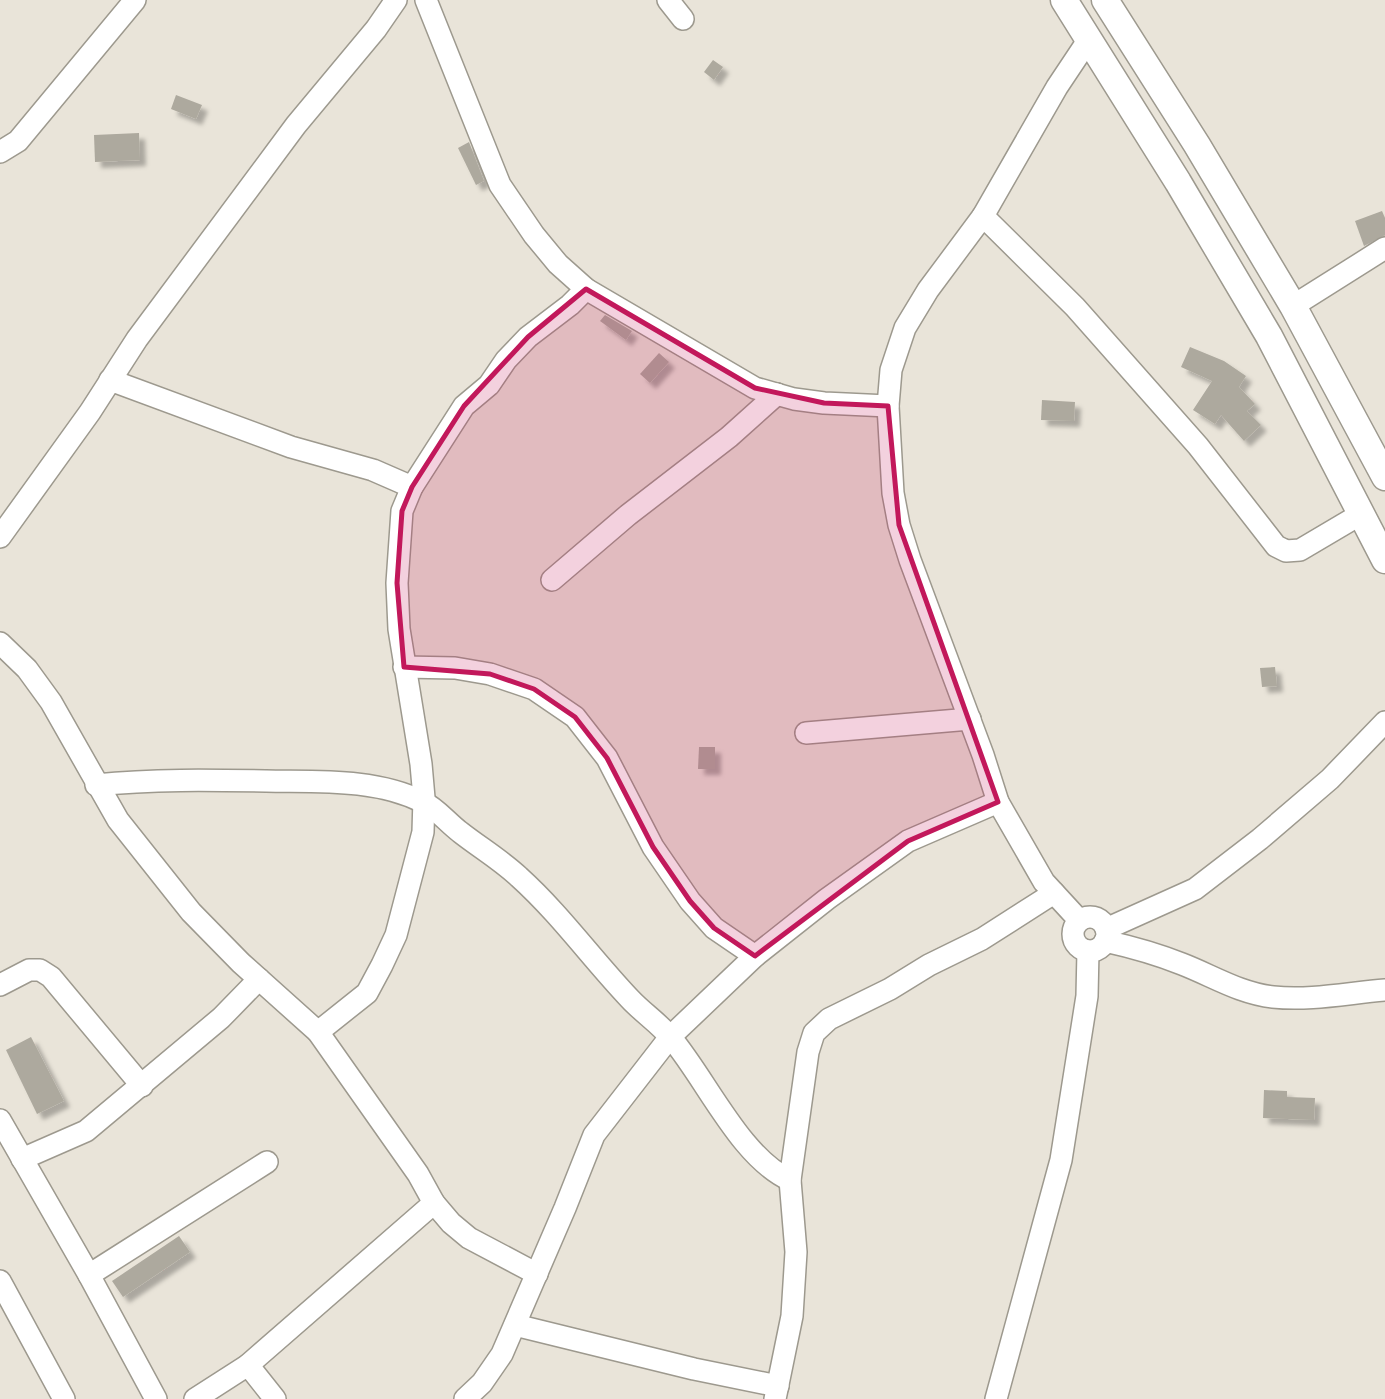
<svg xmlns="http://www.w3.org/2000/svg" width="1385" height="1399" font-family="Rubik,sans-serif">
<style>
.building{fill:#ada99e;filter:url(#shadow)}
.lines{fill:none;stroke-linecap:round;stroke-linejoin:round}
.minor-casing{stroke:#9d998e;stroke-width:24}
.major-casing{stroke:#9d998e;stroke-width:29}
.minor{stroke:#fff;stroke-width:21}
.major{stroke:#fff;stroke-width:26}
.marked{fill:#c2185b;fill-opacity:0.2;stroke:#c2185b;stroke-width:5;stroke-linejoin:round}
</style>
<defs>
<filter id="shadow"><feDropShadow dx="6" dy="6" stdDeviation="2" flood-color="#0004"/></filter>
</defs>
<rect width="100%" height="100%" fill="#e9e4d9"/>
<!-- building -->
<g class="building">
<path d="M 713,60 L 723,67 L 714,80 L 704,72 Z"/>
<path d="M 176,95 L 202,105 L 196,119 L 171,109 Z"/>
<path d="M 139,133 L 140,160 L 95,162 L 94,135 Z"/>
<path d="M 469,142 L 484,181 L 476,185 L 458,148 Z"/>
<path d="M 1382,211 L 1385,218 L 1385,235 L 1364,246 L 1355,221 Z"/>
<path d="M 605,315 L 632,331 L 626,340 L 600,321 Z"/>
<path d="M 1190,347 L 1224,361 L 1246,376 L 1239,387 L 1255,404 L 1247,411 L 1261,425 L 1244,441 L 1221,415 L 1215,424 L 1193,410 L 1212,381 L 1181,367 Z"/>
<path d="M 659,353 L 669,362 L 650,383 L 640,374 Z"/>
<path d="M 1042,400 L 1075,402 L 1074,421 L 1041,420 Z"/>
<path d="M 1275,667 L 1277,686 L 1262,687 L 1260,668 Z"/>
<path d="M 699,747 L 715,747 L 715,769 L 698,769 Z"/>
<path d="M 31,1037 L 64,1101 L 37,1114 L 6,1050 Z"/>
<path d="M 1264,1090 L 1287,1091 L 1287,1097 L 1315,1098 L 1314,1120 L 1263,1118 Z"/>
<path d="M 179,1236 L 190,1252 L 123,1297 L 112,1281 Z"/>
</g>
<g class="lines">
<!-- minor casing -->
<g class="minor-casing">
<g id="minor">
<path d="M 426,0 L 500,185 L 534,235 L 558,264 L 586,289 L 755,388 L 794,399 L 824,403 L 888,406"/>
<path d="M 668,0 L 683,19"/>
<path d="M 0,152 L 18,141 L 135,0"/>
<path d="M 983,216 L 1075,307 L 1198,446 L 1276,546 L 1286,551 L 1300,550 L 1361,514"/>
<path d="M 1293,306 L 1385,248"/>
<path d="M 110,380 L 291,447 L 373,470 L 412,487"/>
<path d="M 0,537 L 90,412 L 137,339 L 296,125 L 376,29 L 396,0"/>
<path d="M 552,580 L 628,515 L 729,437 L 777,394"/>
<path d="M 0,643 L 27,669 L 51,702 L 118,820 L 191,912 L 241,963 L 318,1032 L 418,1174 L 434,1203 L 451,1223 L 469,1238 L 537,1274"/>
<path d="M 404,667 L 455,668 L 490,674 L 534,689 L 575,717 L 607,758 L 653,847 L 690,901 L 714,928 L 755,956"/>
<path d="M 806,733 L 970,719"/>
<path d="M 96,785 C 153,779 209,780 266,781 C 317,782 376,778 423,802 C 436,808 448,823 460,832 C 479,847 501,860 519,877 C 560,914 592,959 630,999 C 643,1013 660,1024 672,1039 C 707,1081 741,1158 790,1180"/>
<circle cx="1090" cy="934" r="17"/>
<path d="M 1079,920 L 1044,882 L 998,802 L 983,755 L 910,560 L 899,525 L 893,493 L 888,406 L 891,370 L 905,328 L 928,290 L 983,216 L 1057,87 L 1089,39"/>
<path d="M 1106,929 L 1195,889 L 1260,839 L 1330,779 L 1385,722"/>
<path d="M 1105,941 C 1132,947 1157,954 1182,964 C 1213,976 1239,993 1273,997 C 1310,1001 1348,993 1385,990"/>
<path d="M 0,985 L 29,970 L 40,970 L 51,977 L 142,1086"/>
<path d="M 318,1032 L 367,993 L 382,965 L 396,935 L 423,832 L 424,798 L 421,764 L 399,629 L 397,583 L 402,511 L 412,487 L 464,406 L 489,385 L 506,360 L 528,337 L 570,305 L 586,289"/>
<path d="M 0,1120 L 89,1275 L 156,1399"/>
<path d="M 22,1159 L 86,1131 L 221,1018 L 259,979"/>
<path d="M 89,1275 L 267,1162"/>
<path d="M 0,1281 L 64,1399"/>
<path d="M 515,1325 L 694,1369 L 778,1386"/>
<path d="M 248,1365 L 434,1203"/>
<path d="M 195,1399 L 248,1365 L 275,1399"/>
<path d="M 465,1399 L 482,1383 L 502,1354 L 565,1208 L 594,1135 L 670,1037 L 755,956 L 827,899 L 908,841 L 998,802"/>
<path d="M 775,1399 L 792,1316 L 796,1252 L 790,1180 L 808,1052 L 814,1033 L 829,1019 L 890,989 L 929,965 L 982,939 L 1054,893"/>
<path d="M 996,1399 L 1061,1160 L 1087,996 L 1088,951"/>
</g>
</g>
<!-- major casing -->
<g class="major-casing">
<g id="major">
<path d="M 1064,0 L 1178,182 L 1269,336 L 1385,560"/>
<path d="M 1105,0 L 1197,145 L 1293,306 L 1385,477"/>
</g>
</g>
<!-- minor -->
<use href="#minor" class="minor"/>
<!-- major -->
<use href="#major" class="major"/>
</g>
<!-- marked area -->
<path class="marked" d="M 586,289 L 755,388 L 824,403 L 888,406 L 899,525 L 998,802 L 908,841 L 755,956 L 714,928 L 690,901 L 653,847 L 607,758 L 575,717 L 534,689 L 490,674 L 404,667 L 397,583 L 402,511 L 412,487 L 464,406 L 528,337 Z"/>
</svg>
